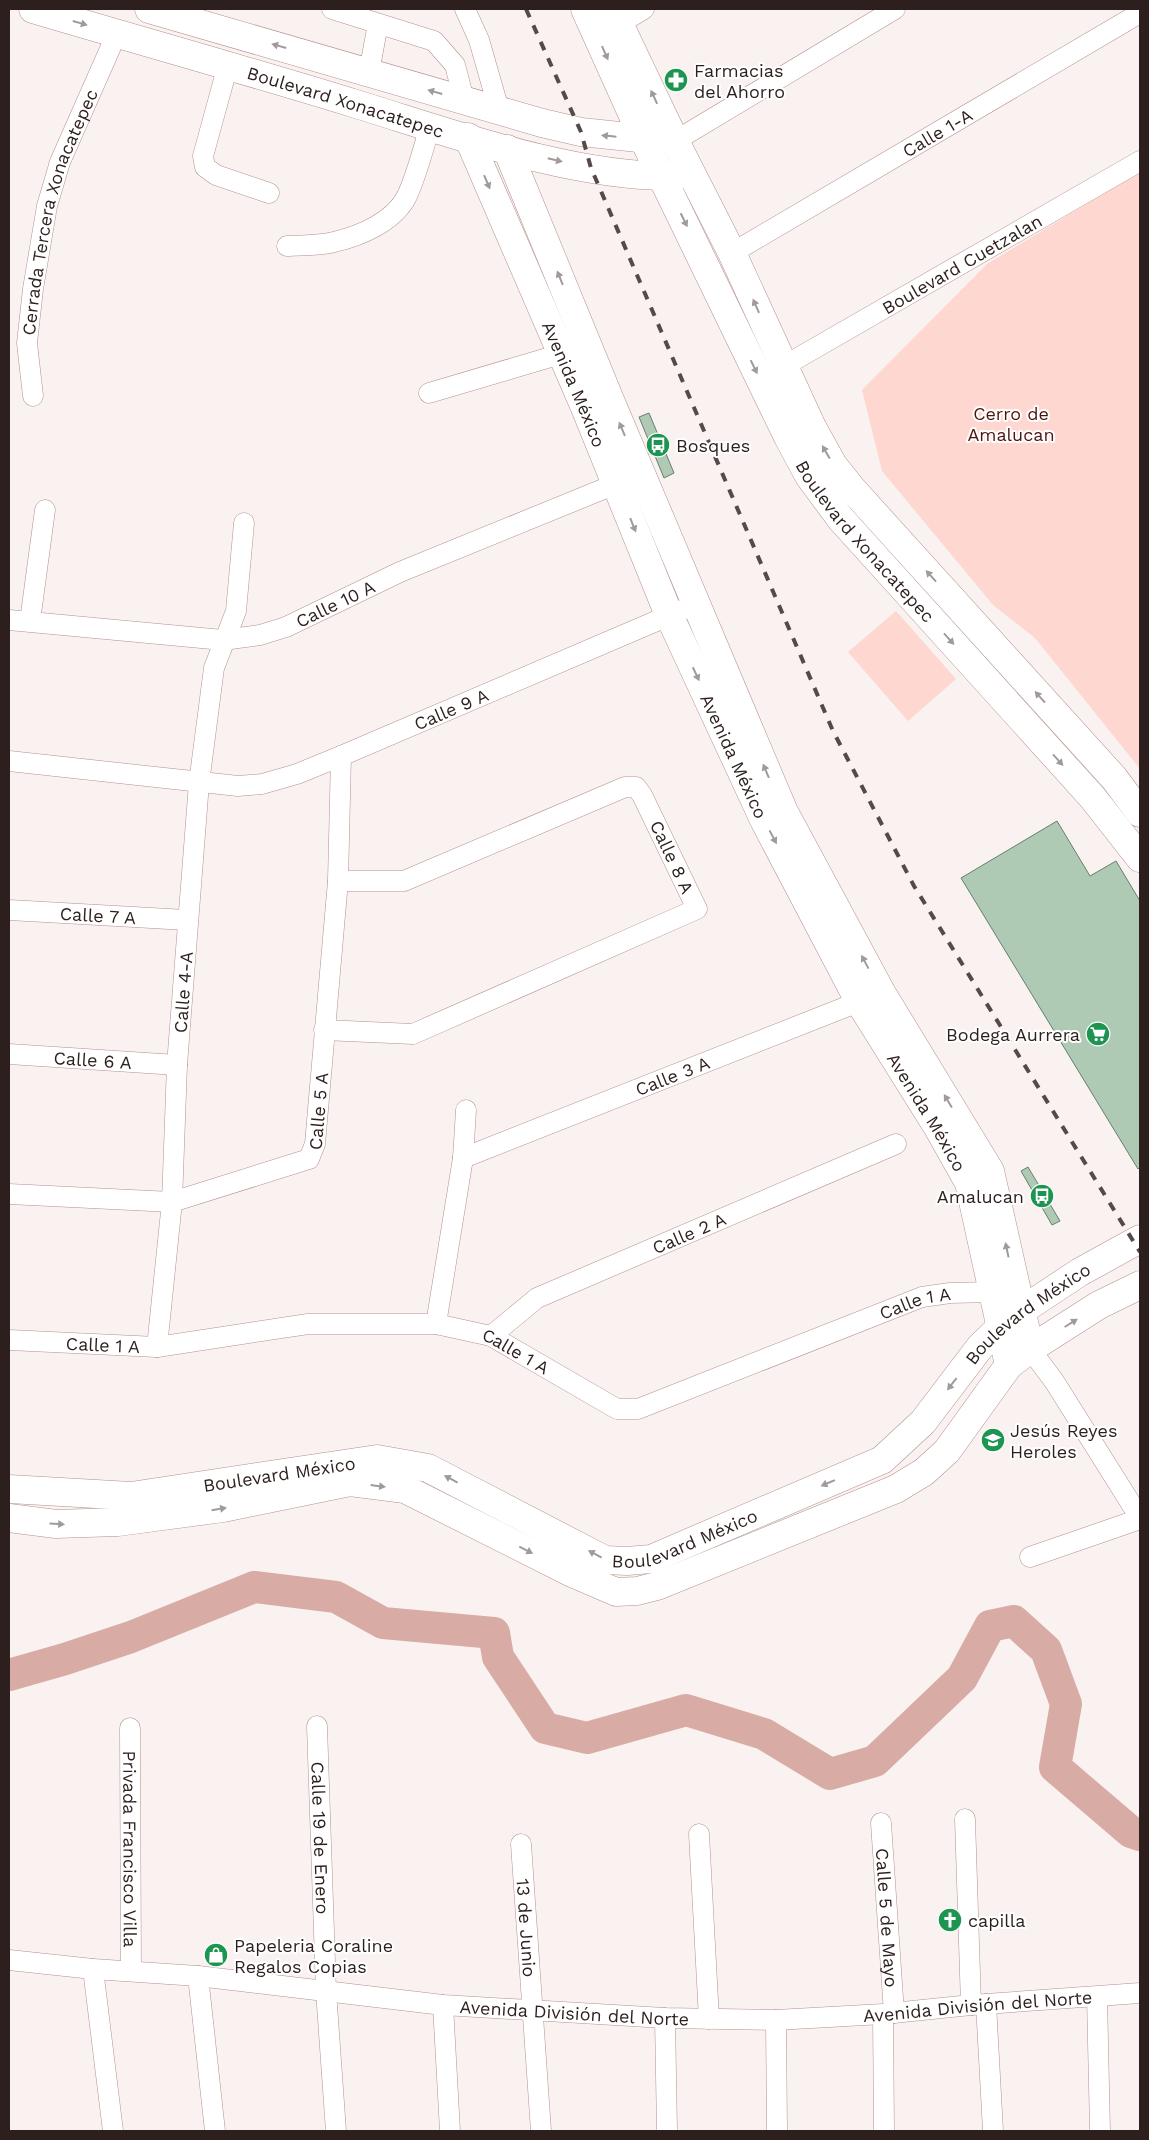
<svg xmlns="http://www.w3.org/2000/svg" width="1149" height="2140" font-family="'Work Sans',sans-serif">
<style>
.green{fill:#fed7d0}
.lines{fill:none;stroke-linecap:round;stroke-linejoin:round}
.river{stroke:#d8aca4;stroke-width:32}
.building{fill:#aecab4;stroke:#657f6b}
.street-casing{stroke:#b4918c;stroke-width:21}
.secondary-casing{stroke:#b4918c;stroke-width:29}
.street{stroke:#fff;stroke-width:20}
.secondary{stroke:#fff;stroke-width:28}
.rail{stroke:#564a48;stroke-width:4;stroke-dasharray:9 9;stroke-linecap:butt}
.oneway{fill:#a09a99}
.labels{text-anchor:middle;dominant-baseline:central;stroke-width:4;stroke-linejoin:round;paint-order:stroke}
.poi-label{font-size:18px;fill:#2c1f1d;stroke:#fff;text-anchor:start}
.street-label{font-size:18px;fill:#2c1f1d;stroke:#fff}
.park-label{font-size:18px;fill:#4c1610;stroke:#fff}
</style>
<rect width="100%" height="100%" fill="#faf2f1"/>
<!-- green -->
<g class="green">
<path d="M 1140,172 L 1140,769 L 1035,638 L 993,605 L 882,471 L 862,390 L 987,264 Z"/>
<path d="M 896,611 L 956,679 L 908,721 L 848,652 Z"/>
</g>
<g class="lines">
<!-- river -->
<path class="river" d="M 9,1675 L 65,1659 L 131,1637 L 254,1587 L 336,1597 L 383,1623 L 494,1633 L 498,1657 L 545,1728 L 587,1738 L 686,1710 L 764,1734 L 830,1774 L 875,1761 L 962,1678 L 990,1626 L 1014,1621 L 1046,1650 L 1066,1704 L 1055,1767 L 1131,1832 L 1140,1835"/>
</g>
<!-- building -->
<g class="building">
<path d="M 649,413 L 674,473 L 664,478 L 639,417 Z"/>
<path d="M 1057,821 L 1090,876 L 1116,861 L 1140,901 L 1140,1167 L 1138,1169 L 961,878 Z"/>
<path d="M 1028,1167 L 1060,1221 L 1052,1225 L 1021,1171 Z"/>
</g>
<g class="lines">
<!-- street casing -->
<g class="street-casing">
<g id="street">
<path d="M 332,9 L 434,41 L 455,65 L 464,100"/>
<path d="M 465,9 L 479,40 L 499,110"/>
<path d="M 619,24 L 644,9"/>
<path d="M 228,65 L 203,156 L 205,167 L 216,175 L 269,193"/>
<path d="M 369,72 L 378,24"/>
<path d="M 675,141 L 895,9"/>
<path d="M 287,246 C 302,245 319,246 334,242 C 360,236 394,222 407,196 C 417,174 423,150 430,126"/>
<path id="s1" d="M 732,253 L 1140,13"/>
<path id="s2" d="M 784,366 L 1140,161"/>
<path d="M 429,393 L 561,354"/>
<path id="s3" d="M 33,396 L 27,343 L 33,289 L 47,206 L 60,162 L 117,33"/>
<path id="s4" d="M 9,620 L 223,640 L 260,635 L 286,627 L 400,572 L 628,479"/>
<path d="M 30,621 L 45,510"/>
<path id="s5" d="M 9,761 L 238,786 L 262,784 L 297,774 L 341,756 L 682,610"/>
<path id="s6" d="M 9,910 L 187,920"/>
<path d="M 324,1030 L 413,1034 L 697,909 L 642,795 L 636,787 L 625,787 L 404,881 L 338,881"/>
<path id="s7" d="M 9,1054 L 177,1065"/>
<path id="s8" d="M 463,1158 L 871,997"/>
<path id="s9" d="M 9,1194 L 172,1202 L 309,1159 L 315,1144 L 338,881 L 341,756"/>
<path d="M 436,1324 L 463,1158 L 466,1110"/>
<path id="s10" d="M 491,1336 L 537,1298 L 896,1144"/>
<path id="s11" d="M 9,1340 L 157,1347 L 308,1324 L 436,1324 L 491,1336 L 617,1409 L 638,1409 L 922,1297 L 950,1293 L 992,1292 L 1005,1289"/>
<path id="s12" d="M 157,1347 L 172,1202 L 177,1065 L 199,783 L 214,668 L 236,611 L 244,523"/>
<path d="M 1030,1349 L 1054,1381 L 1140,1518"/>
<path d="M 1030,1557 L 1140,1519"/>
<path id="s13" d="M 317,1726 L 326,1991 L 336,2131"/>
<path id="s14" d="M 130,1728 L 131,1971"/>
<path d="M 965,1819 L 971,2005"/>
<path id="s15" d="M 881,1823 L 894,2013"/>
<path d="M 699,1834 L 709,2019"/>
<path id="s16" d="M 521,1844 L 541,2131"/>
<path id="s17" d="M 9,1960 L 93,1969 L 198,1976 L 443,2005 L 665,2018 L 776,2020 L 883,2014 L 971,2005 L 1140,1993"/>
<path d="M 93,1969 L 113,2131"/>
<path d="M 198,1976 L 215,2131"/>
<path d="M 1097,1997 L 1100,2131"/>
<path d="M 986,2004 L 993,2131"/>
<path d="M 443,2005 L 450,2131"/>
<path d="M 883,2014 L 884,2131"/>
<path d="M 665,2018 L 667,2131"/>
<path d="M 776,2020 L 777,2131"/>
</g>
</g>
<!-- secondary casing -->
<g class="secondary-casing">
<g id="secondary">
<path id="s18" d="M 33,9 C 141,41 249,71 356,104 C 454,134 574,178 676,176"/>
<path d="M 149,9 L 542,123 L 581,132 L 658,140"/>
<path id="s19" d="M 585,9 L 644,140 L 788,437 L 809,476 L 840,518 L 1093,798 L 1140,858"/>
<path d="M 612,9 L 675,141 L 732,253 L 812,427 L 833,465 L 853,490 L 1114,778 L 1140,813"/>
<path id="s20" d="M 468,137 L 586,410 L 669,615 L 764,820 L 860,1003 L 937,1126 L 969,1183 L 1009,1365"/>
<path d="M 507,149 L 610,400 L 784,812 L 881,992 L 990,1171 L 1030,1349"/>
<path id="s21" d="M 9,1489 L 131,1496 L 377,1459 L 428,1468 L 605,1560 L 627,1561 L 651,1559 L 882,1460 L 923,1422 L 980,1347 L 1000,1328 L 1021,1311 L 1080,1272 L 1140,1239"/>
<path d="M 9,1518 L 56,1524 L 118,1522 L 223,1508 L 350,1482 L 405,1489 L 572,1573 L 616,1592 L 637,1591 L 657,1586 L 896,1489 L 924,1472 L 947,1451 L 1009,1365 L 1030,1349 L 1099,1305 L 1140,1285"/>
</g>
</g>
<!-- street -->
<use href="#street" class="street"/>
<!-- secondary -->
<use href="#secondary" class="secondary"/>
<!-- rail -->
<path class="rail" d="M 526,9 L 581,132 L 591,168 L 833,731 L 914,886 L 1140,1252"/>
</g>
<!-- one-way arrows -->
<defs><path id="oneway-solid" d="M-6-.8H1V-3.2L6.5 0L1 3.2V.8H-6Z" transform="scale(1.25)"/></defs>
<g class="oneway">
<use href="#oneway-solid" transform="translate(80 23) rotate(16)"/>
<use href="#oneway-solid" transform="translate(279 46) rotate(-164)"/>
<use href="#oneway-solid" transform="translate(605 53) rotate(66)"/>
<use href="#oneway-solid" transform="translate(435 92) rotate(-164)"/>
<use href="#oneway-solid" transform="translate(654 97) rotate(-115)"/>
<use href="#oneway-solid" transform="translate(609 136) rotate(-174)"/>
<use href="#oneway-solid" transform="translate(555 160) rotate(13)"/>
<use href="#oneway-solid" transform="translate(487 182) rotate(67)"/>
<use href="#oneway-solid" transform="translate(684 220) rotate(64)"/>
<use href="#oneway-solid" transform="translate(560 278) rotate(-112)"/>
<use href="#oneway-solid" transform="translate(756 306) rotate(-114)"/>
<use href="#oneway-solid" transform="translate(754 367) rotate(64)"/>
<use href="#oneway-solid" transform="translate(622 429) rotate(-113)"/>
<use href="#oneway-solid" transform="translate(826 452) rotate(-120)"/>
<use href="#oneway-solid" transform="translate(633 525) rotate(68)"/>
<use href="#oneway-solid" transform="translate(931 576) rotate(-132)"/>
<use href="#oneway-solid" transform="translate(949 639) rotate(48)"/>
<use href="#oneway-solid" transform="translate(696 674) rotate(65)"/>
<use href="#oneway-solid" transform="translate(1040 697) rotate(-132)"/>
<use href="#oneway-solid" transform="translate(1058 760) rotate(48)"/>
<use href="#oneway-solid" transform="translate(766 771) rotate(-113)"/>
<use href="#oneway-solid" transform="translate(773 837) rotate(62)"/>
<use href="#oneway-solid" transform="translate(865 962) rotate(-118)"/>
<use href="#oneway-solid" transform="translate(948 1101) rotate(-121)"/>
<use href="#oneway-solid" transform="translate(1007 1250) rotate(-102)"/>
<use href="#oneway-solid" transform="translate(1071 1323) rotate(-32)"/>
<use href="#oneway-solid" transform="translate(952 1384) rotate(128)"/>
<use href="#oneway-solid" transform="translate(451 1479) rotate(-152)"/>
<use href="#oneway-solid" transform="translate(828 1483) rotate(157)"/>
<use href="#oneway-solid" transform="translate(378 1486) rotate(7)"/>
<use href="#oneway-solid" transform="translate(219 1509) rotate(-9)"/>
<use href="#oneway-solid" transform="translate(57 1524) rotate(3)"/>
<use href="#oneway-solid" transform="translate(526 1550) rotate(27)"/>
<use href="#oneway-solid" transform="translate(595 1554) rotate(-152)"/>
</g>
<!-- icons -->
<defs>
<g id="pharmacy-disc" transform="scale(1.25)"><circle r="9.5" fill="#1d9551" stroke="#fff"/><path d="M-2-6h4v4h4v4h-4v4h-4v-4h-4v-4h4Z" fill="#fff"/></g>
<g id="bus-disc" transform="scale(1.25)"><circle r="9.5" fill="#1d9551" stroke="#fff"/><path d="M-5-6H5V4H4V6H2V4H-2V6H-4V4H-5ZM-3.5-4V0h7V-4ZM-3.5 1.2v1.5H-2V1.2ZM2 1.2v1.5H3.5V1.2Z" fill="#fff"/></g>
<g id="supermarket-disc" transform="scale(1.25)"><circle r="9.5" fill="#1d9551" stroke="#fff"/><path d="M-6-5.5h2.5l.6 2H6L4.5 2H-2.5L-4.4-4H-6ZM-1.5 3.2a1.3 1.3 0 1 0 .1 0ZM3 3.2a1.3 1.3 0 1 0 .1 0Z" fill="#fff"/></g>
<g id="school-disc" transform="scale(1.25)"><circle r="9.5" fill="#1d9551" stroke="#fff"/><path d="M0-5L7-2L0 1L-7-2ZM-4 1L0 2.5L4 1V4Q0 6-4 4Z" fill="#fff"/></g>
<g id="church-disc" transform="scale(1.25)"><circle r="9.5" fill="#1d9551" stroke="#fff"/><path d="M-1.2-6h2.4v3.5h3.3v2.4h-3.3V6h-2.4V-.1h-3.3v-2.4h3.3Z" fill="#fff"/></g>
<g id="shop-disc" transform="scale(1.25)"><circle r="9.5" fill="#1d9551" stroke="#fff"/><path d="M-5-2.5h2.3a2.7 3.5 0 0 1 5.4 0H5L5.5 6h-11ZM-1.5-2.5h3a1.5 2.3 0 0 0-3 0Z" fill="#fff"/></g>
</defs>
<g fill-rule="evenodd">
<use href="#pharmacy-disc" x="676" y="80"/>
<use href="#bus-disc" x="658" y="445"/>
<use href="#supermarket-disc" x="1098" y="1034"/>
<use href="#bus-disc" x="1042" y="1196"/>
<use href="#school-disc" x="993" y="1440"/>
<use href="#church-disc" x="950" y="1920"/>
<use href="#shop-disc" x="216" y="1955"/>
</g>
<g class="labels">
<!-- poi labels -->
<g class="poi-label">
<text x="694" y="70">Farmacias<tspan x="694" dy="21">del Ahorro</tspan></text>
<text x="676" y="445">Bosques</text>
<text x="1080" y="1034" text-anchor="end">Bodega Aurrera</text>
<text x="1024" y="1196" text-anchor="end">Amalucan</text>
<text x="1010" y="1430">Jesús Reyes<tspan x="1010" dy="21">Heroles</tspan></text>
<text x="968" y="1920">capilla</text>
<text x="234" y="1945">Papeleria Coraline<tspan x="234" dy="21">Regalos Copias</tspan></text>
</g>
<!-- street labels -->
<g class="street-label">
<text stroke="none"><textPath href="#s18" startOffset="326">Boulevard Xonacatepec</textPath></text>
<text stroke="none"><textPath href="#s1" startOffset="238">Calle 1-A</textPath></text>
<text stroke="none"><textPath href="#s3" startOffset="189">Cerrada Tercera Xonacatepec</textPath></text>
<text stroke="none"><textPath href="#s2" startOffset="205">Boulevard Cuetzalan</textPath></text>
<text stroke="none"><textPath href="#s20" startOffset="269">Avenida México</textPath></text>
<text stroke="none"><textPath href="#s19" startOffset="604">Boulevard Xonacatepec</textPath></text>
<text stroke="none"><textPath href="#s4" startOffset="334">Calle 10 A</textPath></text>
<text stroke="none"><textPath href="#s5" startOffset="458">Calle 9 A</textPath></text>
<text stroke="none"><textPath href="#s20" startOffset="674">Avenida México</textPath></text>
<text transform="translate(672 857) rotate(65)">Calle 8 A</text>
<text stroke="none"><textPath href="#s6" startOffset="89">Calle 7 A</textPath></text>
<text stroke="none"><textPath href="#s12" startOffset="356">Calle 4-A</textPath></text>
<text stroke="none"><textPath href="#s7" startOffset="84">Calle 6 A</textPath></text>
<text stroke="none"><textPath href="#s8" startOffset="225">Calle 3 A</textPath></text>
<text stroke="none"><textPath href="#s9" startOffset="356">Calle 5 A</textPath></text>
<text stroke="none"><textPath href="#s20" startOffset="1079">Avenida México</textPath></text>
<text stroke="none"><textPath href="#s10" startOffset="225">Calle 2 A</textPath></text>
<text stroke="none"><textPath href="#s11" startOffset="949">Calle 1 A</textPath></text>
<text stroke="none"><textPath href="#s21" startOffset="1128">Boulevard México</textPath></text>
<text stroke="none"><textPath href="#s11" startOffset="94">Calle 1 A</textPath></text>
<text stroke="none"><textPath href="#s11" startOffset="514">Calle 1 A</textPath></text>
<text stroke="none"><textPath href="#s21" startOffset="272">Boulevard México</textPath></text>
<text stroke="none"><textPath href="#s21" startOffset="706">Boulevard México</textPath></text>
<text stroke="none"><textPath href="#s13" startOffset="112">Calle 19 de Enero</textPath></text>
<text stroke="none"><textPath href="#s14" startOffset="121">Privada Francisco Villa</textPath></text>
<text stroke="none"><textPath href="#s15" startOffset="95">Calle 5 de Mayo</textPath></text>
<text stroke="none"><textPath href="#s16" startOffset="84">13 de Junio</textPath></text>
<text stroke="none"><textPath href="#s17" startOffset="972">Avenida División del Norte</textPath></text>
<text stroke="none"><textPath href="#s17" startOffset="568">Avenida División del Norte</textPath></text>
</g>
<!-- park labels -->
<g class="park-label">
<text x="1011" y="413">Cerro de<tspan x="1011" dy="21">Amalucan</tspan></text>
</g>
</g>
<!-- border -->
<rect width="1149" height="2140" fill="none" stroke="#2c1f1d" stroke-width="20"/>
</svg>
